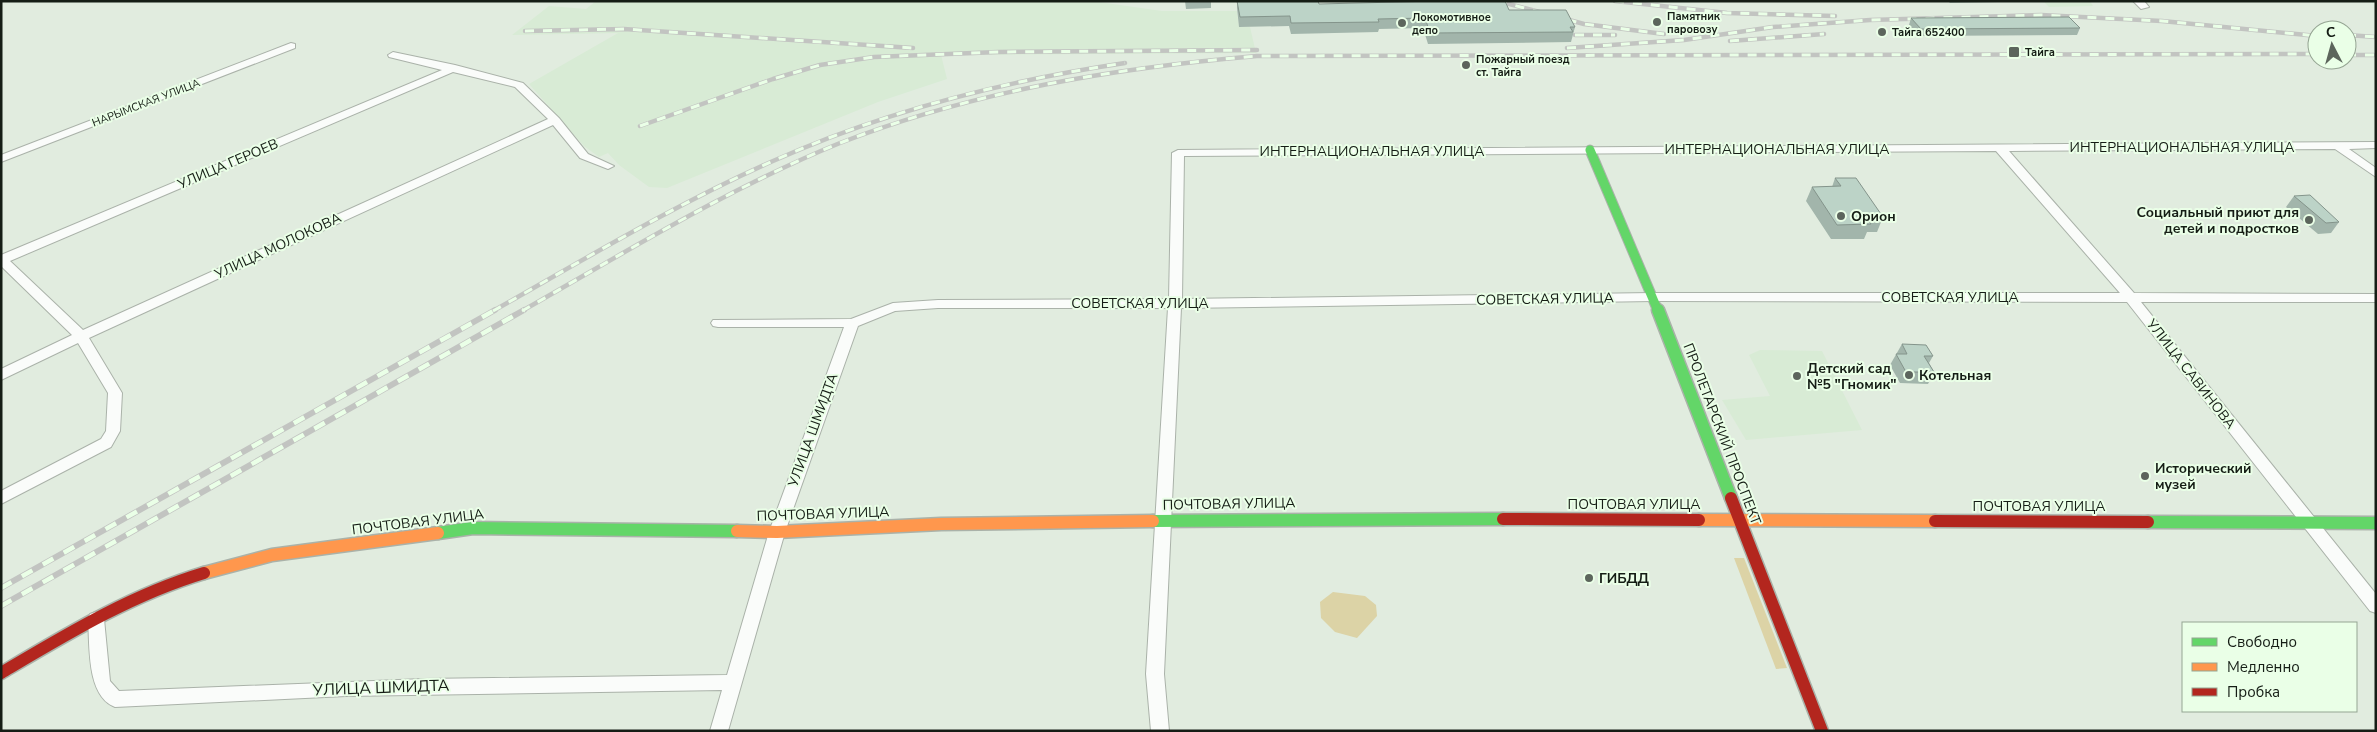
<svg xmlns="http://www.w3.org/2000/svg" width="2377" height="732" font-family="'Nunito Sans',sans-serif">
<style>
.built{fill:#d8ebd5}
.green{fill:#dcd3a6}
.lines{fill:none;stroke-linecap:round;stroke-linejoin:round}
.street-casing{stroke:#aab2a9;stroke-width:2}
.fast-far1-casing{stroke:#aab2a9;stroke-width:11}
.fast-casing{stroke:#aab2a9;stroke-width:15}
.slow-casing{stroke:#aab2a9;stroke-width:15}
.jam-casing{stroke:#aab2a9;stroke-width:15}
.street{fill:#fafcfa;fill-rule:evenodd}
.fast-far1{stroke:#63d668;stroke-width:9}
.fast{stroke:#63d668;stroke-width:12}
.slow{stroke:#ff974d;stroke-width:12}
.jam{stroke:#b3261e;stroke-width:12}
.rail-far1-casing{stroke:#c2c4c1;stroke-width:4.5}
.rail-casing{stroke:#c2c4c1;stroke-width:6}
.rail-far1{stroke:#eaffe7;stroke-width:3;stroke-dasharray:9;stroke-linecap:butt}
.rail{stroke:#eaffe7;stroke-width:4.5;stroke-dasharray:12;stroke-linecap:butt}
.wall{fill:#a2b5ab}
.building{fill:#bcd3c7;stroke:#84948b}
.poi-dot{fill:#5c655c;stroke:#eaffe7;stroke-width:2}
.labels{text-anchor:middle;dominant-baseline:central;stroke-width:4;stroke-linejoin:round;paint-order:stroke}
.far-poi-label{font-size:11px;font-weight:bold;fill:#151d15;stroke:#eaffe7;text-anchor:start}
.far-street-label{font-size:11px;fill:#151d15;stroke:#eaffe7}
.street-label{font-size:14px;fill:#151d15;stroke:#eaffe7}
.poi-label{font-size:14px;font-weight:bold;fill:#151d15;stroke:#eaffe7;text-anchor:start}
.near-street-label{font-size:16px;fill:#151d15;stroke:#eaffe7}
</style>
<rect width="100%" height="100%" fill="#e1ecdf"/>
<!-- built -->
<g class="built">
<path d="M 596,1 L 1092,1 L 1162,11 L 1237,11 L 1239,27 L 1250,27 L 1256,53 L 941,55 L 947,79 L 878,102 L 667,188 L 649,187 L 619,165 L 608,153 L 599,157 L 584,146 L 529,84 L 618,33 L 512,35 L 549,6 L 586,9 Z"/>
<path d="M 2043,1 L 2090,1 L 2093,6 L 2049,7 Z"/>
<path d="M 1760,350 L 1822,351 L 1862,430 L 1746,440 L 1722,400 L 1770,396 L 1749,355 Z"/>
</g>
<!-- green -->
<g class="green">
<path d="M 1734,558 L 1744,558 L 1787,668 L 1776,669 Z"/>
<path d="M 1333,592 L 1365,596 L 1376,605 L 1377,616 L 1357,638 L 1335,632 L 1321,618 L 1320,602 Z"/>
</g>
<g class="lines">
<!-- street casing -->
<g class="street-casing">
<g id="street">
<path d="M 2133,1 L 2144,1 L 2149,7 L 2141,9 Z"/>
<path d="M 291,43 L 295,44 L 295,48 L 1,162 L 1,155 Z"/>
<path d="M 393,52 L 455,65 L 523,83 L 559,118 L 588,154 L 614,166 L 608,169 L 580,158 L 553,125 L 89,338 L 122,393 L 120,431 L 111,447 L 1,504 L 1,491 L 101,439 L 106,431 L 108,393 L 78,343 L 1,380 L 1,369 L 72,335 L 1,266 L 1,255 L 442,70 L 389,57 L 388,55 ZM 453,72 L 515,87 L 548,119 L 83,330 L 10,261 Z"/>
<path d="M 2376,142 L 2376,148 L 2349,149 L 2376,168 L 2376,177 L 2335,149 L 2009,151 L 2134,293 L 2376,294 L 2376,302 L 2141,302 L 2376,594 L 2376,613 L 2370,611 L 2127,302 L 1653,301 L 1181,308 L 1164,674 L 1169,731 L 1151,731 L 1146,674 L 1168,308 L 938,308 L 895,311 L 858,326 L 785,532 L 728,731 L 710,731 L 722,690 L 346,696 L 115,707 C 86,696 90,645 88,619 L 90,614 L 96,612 L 102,614 L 104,619 L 110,681 L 119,691 L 424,679 L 727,675 L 769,532 L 844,327 L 718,327 L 713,326 L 711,323 L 713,320 L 851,319 L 893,303 L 938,300 L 1169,299 L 1172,153 L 1178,150 ZM 1996,151 L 2120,293 L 1653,293 L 1182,299 L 1184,156 Z"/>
</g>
</g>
<!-- fast-far1 casing -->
<g class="fast-far1-casing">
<path id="fast-far1" d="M 1590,150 L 1658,311"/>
</g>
<!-- fast casing -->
<g class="fast-casing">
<g id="fast">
<path d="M 1658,310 L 1731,498"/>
<path d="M 1153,521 L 1503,519"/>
<path d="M 2148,522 L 2376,523"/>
<path d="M 438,533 L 473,528 L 737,531"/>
</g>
</g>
<!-- slow casing -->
<g class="slow-casing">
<g id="slow">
<path d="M 1699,520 L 1935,521"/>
<path d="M 737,531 L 777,532 L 941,524 L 1153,521"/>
<path d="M 204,573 L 272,555 L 438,533"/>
</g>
</g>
<!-- jam casing -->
<g class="jam-casing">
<g id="jam">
<path d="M 1731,498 L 1822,731"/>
<path d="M 1503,519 L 1699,520"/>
<path d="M 1935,521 L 2148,522"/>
<path d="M 1,673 C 67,634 131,595 204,573"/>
</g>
</g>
<!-- street -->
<use href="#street" class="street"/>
<!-- fast-far1 -->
<use href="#fast-far1" class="fast-far1"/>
<!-- fast -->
<use href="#fast" class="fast"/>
<!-- slow -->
<use href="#slow" class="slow"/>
<!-- jam -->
<use href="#jam" class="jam"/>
<!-- rail-far1 casing -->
<g class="rail-far1-casing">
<g id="rail-far1">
<path d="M 1498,1 L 1584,24 L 1664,34"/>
<path d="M 1615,1 L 1727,13 L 1835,16"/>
<path d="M 525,31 L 624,29 L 913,48"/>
<path d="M 1575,35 L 1615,35"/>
<path d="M 2347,35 L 2376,37"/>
<path d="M 1730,41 L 1824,34"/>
<path d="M 1567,48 L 1684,40 L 1773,27 L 1870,20 L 2041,15 L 2162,21 L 2317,36"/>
<path d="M 2347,55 L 2376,55"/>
<path d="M 640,126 L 773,79 L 820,65 L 874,57 L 998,52 L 1257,50"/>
<path d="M 493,311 C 585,259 676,204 773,161 C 885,111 1004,81 1125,63"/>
<path d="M 522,311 C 626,252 729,188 840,143 C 974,91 1115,68 1257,56 L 2317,54"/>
</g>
</g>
<!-- rail casing -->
<g class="rail-casing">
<g id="rail">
<path d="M 1,588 L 495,310"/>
<path d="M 1,606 L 524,310"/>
</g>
</g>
<!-- rail-far1 -->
<use href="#rail-far1" class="rail-far1"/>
<!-- rail -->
<use href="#rail" class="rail"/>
</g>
<!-- wall -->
<g class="wall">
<path d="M 1185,1 L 1211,1 L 1211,8 L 1186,9 Z"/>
<path d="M 1237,1 L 1318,1 L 1319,4 L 1509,10 L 1575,27 L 1571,42 L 1428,44 L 1423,28 L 1379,29 L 1378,32 L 1291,34 L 1289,26 L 1239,27 L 1237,8 Z"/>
<path d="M 1948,1 L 1998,1 L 1998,2 L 1950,3 Z"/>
<path d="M 1911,18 L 2080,28 L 2077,35 L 1918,36 L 1909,25 Z"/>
<path d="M 1835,178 L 1883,217 L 1877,232 L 1867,232 L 1864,239 L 1831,239 L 1806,201 L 1812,187 L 1832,187 Z"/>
<path d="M 2294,196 L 2339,222 L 2331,233 L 2318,234 L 2286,207 Z"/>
<path d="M 1902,344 L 1933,356 L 1929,363 L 1934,372 L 1928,384 L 1900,383 L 1890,365 Z"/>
</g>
<!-- building -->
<g class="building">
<path d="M 1237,1 L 1318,1 L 1319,4 L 1435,1 L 1505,1 L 1509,10 L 1566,10 L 1575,27 L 1570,27 L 1573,32 L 1430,33 L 1425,18 L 1378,19 L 1379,22 L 1291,23 L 1290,16 L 1240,17 Z"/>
<path d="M 2069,17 L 2080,28 L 1921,29 L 1911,18 Z"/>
<path d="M 1835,178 L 1856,178 L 1883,217 L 1866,217 L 1871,224 L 1837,225 L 1812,187 L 1841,186 Z"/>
<path d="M 2310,195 L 2339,222 L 2326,223 L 2294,196 Z"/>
<path d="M 1902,344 L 1926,345 L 1933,356 L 1924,356 L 1934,372 L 1906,372 L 1896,354 L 1907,354 Z"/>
</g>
<!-- markers -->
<g class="poi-dot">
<circle cx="1657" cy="22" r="5"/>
<circle cx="1402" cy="23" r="5"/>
<circle cx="1882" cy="32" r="5"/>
<rect x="2008" y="46" width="12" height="12" rx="2.5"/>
<circle cx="1466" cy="65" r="5"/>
<circle cx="1841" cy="216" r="5"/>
<circle cx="2309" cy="220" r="5"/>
<circle cx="1909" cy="375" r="5"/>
<circle cx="1797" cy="376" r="5"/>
<circle cx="2145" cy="476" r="5"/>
<circle cx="1589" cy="578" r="5"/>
</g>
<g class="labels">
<!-- far-poi labels -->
<g class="far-poi-label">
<text x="1667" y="16">Памятник<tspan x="1667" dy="13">паровозу</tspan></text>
<text x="1412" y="17">Локомотивное<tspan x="1412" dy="13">депо</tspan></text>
<text x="1892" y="32">Тайга 652400</text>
<text x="2025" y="52">Тайга</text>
<text x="1476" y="59">Пожарный поезд<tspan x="1476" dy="13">ст. Тайга</tspan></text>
</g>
<!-- far-street labels -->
<g class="far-street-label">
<text transform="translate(146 103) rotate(-21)">НАРЫМСКАЯ УЛИЦА</text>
</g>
<!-- street labels -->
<g class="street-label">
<text x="2182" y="147">ИНТЕРНАЦИОНАЛЬНАЯ УЛИЦА</text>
<text x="1777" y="149">ИНТЕРНАЦИОНАЛЬНАЯ УЛИЦА</text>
<text x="1372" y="151">ИНТЕРНАЦИОНАЛЬНАЯ УЛИЦА</text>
<text transform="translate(228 164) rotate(-23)">УЛИЦА ГЕРОЕВ</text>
<text transform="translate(278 246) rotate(-25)">УЛИЦА МОЛОКОВА</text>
<text x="1950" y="297">СОВЕТСКАЯ УЛИЦА</text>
<text transform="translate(1545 299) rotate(-1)">СОВЕТСКАЯ УЛИЦА</text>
<text x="1140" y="303">СОВЕТСКАЯ УЛИЦА</text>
<text transform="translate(2191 374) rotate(52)">УЛИЦА САВИНОВА</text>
<text transform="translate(813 430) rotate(-70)">УЛИЦА ШМИДТА</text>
<text transform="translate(1722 434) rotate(69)">ПРОЛЕТАРСКИЙ ПРОСПЕКТ</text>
<text transform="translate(1229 504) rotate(-1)">ПОЧТОВАЯ УЛИЦА</text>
<text x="1634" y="504">ПОЧТОВАЯ УЛИЦА</text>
<text x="2039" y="506">ПОЧТОВАЯ УЛИЦА</text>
<text transform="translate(823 514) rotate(-2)">ПОЧТОВАЯ УЛИЦА</text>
<text transform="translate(418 522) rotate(-7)">ПОЧТОВАЯ УЛИЦА</text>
</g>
<!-- poi labels -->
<g class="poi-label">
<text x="2299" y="212" text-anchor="end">Социальный приют для<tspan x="2299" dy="16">детей и подростков</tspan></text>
<text x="1851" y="216">Орион</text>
<text x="1807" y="368">Детский сад<tspan x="1807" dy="16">№5 "Гномик"</tspan></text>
<text x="1919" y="375">Котельная</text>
<text x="2155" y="468">Исторический<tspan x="2155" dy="16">музей</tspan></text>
<text x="1599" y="578">ГИБДД</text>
</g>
<!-- near-street labels -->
<g class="near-street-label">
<text transform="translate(381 688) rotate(-2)">УЛИЦА ШМИДТА</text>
</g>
</g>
<!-- border -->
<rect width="2377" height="732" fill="none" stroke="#151d15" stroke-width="5"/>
<!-- legend -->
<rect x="2182" y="622" width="175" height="90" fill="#eaffe7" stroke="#95a593"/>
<rect x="2192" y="638" width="25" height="8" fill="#63d668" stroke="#95a593"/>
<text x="2227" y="647" font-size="15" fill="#151d15">Свободно</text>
<rect x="2192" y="663" width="25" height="8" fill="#ff974d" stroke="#95a593"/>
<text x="2227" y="672" font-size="15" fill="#151d15">Медленно</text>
<rect x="2192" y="688" width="25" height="8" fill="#b3261e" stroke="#95a593"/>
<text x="2227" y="697" font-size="15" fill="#151d15">Пробка</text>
<!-- north arrow -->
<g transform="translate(2332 45) rotate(354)"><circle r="24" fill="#eaffe7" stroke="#95a593"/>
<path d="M0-4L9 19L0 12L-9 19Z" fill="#5c655c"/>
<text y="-8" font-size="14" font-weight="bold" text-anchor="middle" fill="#151d15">С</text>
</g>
</svg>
